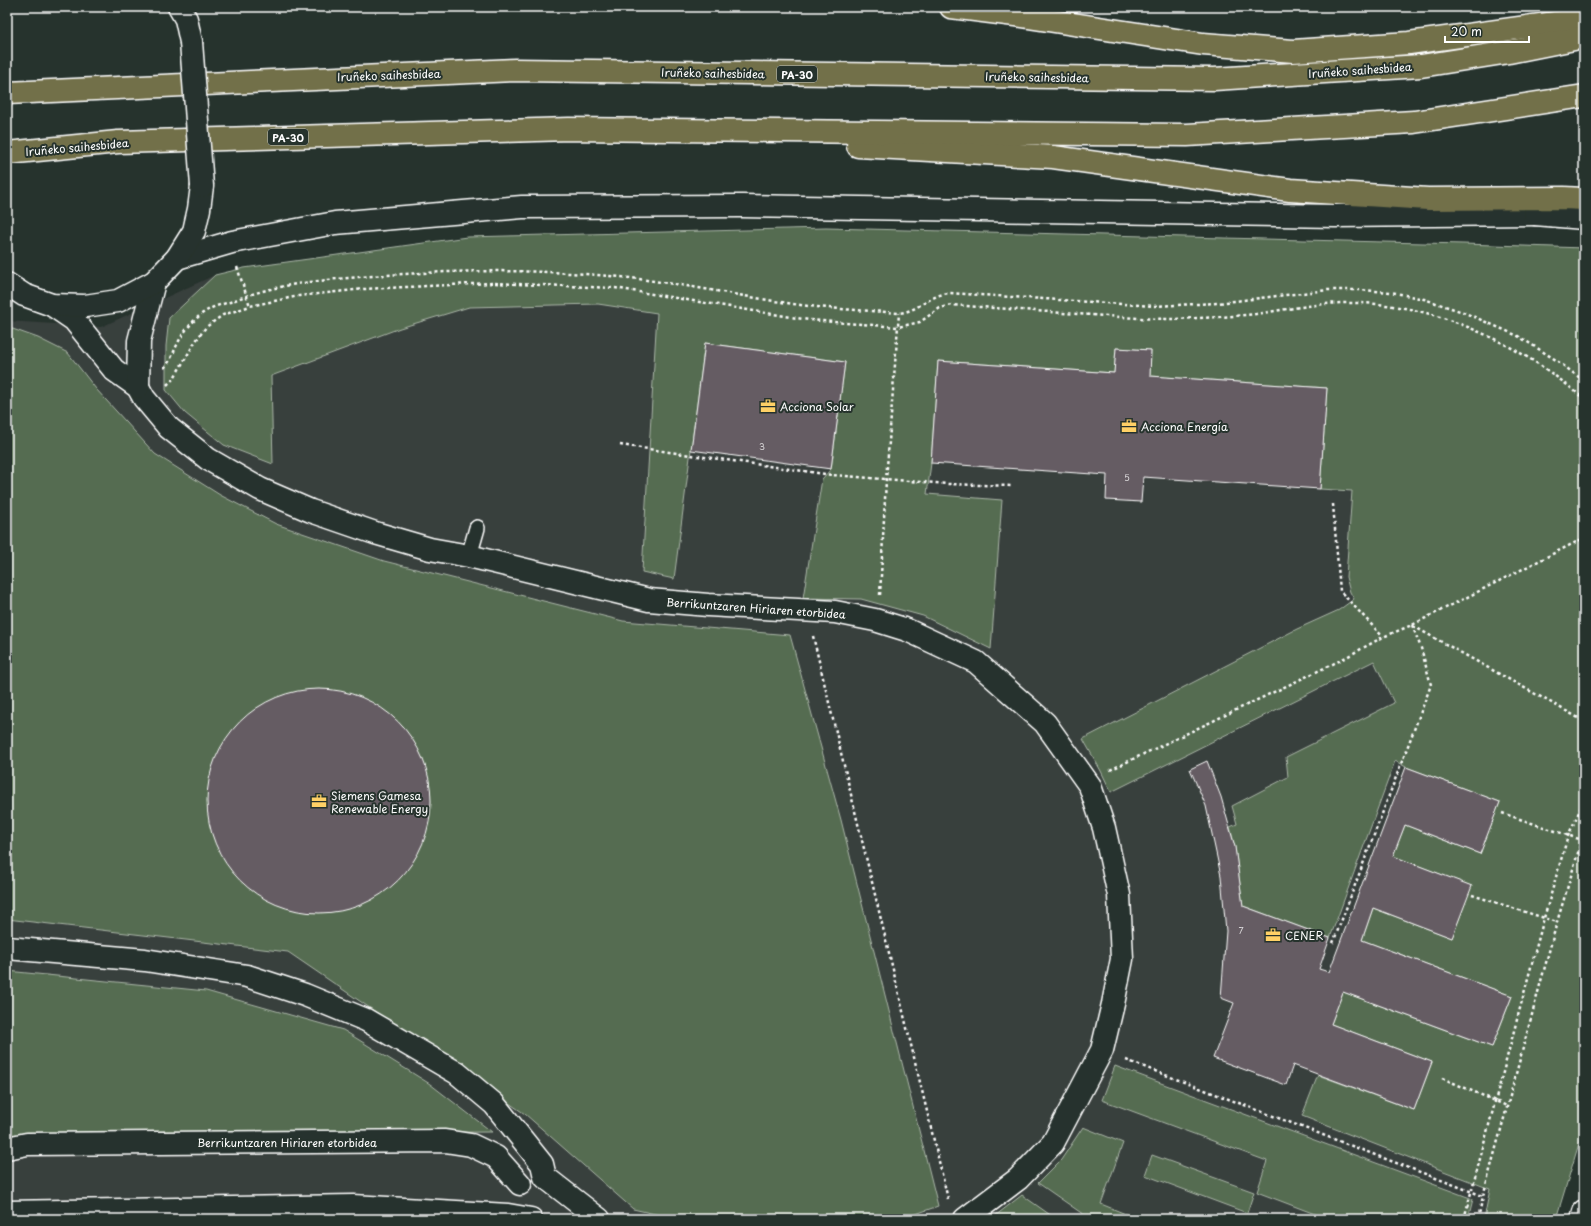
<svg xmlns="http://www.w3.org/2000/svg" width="1591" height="1226" font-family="'Playpen Sans',sans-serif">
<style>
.built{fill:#393f3d}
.green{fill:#556c51;stroke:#aab6a8}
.building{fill:#655c63;stroke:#fff}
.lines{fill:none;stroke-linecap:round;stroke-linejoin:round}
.service-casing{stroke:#fff;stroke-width:18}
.minor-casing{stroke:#fff;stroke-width:25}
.tertiary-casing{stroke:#fff;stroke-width:25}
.secondary-casing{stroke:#fff;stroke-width:25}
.motorway-casing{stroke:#fff;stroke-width:25}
.path{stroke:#fff;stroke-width:2.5;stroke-dasharray:3 3;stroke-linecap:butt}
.service{stroke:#26332d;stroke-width:15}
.minor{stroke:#26332d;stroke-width:22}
.tertiary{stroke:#26332d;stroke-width:22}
.secondary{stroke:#26332d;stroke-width:22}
.motorway{stroke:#726f4a;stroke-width:22}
.tertiary-bridge-casing{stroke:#fff;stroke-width:25;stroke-linecap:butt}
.tertiary-bridge{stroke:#26332d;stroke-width:22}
.labels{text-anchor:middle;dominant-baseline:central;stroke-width:4;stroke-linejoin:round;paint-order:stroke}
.number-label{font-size:9px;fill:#d8d6d8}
.shield{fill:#26332d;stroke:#bec2c0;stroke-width:1}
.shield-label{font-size:10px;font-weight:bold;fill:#fff}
.street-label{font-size:11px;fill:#fff;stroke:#26332d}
.poi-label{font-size:11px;fill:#fff;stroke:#26332d;text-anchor:start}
</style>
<rect width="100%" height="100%" fill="#26332d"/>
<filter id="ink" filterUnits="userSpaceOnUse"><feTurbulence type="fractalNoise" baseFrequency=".025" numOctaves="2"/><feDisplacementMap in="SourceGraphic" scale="8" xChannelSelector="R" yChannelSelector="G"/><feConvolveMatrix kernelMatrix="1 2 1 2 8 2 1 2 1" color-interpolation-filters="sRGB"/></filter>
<g filter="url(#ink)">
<!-- built -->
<path class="built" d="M 826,228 L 1463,244 L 1584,248 L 1584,1127 L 1556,1219 L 7,1219 L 7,321 L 101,327 L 215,275 L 244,268 L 467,237 Z"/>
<!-- green -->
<g class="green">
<path d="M 826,228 L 1463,244 L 1584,248 L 1584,1127 L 1556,1219 L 1484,1219 L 1490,1189 L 1302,1116 L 1318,1075 L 1414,1110 L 1432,1062 L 1331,1024 L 1343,992 L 1492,1047 L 1512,996 L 1362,940 L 1373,908 L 1452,938 L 1471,886 L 1393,856 L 1405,825 L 1480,854 L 1500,802 L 1406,767 L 1395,761 L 1330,938 L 1243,906 L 1235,847 L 1230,827 L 1237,824 L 1232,806 L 1288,777 L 1286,757 L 1394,703 L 1374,661 L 1111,792 L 1101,771 L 1083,739 L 1297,629 L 1339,610 L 1354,599 L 1350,592 L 1346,577 L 1352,491 L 1320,489 L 1327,388 L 1150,376 L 1151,350 L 1116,348 L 1114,373 L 938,361 L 931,463 L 927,494 L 1002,500 L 991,649 L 923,616 L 861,599 L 803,598 L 822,479 L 831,469 L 845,362 L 705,343 L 674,579 L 642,572 L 657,313 L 598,304 L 469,307 L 400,328 L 271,376 L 273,464 L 224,445 L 185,413 L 166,390 L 166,346 L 169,318 L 215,275 L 244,268 L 467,237 Z"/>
<path d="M 7,327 L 38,338 L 68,353 L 96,389 L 155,454 L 220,495 L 276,524 L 384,561 L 623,621 L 790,635 L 841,820 L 938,1206 L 902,1219 L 677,1219 L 633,1209 L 525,1114 L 288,952 L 7,919 Z"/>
<path d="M 7,971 L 206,991 L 343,1030 L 430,1084 L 492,1132 L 7,1135 Z"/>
<path d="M 1115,1066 L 1473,1199 L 1468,1219 L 1328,1219 L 1257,1192 L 1267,1161 L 1102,1100 Z"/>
<path d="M 1083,1127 L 1123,1143 L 1101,1204 L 1138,1219 L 1090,1219 L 1038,1183 L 1061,1160 Z"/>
<path d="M 1152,1155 L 1254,1192 L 1247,1213 L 1145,1175 Z"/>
<path d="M 1022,1195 L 1056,1219 L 991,1219 Z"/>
</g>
<!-- building -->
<g class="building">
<path d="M 705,343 L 845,362 L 831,469 L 691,450 Z"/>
<path d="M 1116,348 L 1151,350 L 1150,376 L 1327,388 L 1320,489 L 1143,477 L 1141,502 L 1106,500 L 1107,475 L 931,463 L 938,361 L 1114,373 Z"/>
<circle cx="319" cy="801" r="112"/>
<path d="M 1207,761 L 1221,797 L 1235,847 L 1243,906 L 1330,938 L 1319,969 L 1329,972 L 1406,767 L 1500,802 L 1480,854 L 1405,825 L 1393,856 L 1472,886 L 1452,938 L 1373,908 L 1362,940 L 1512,996 L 1492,1047 L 1343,992 L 1331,1024 L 1432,1062 L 1414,1110 L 1293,1065 L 1286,1085 L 1213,1058 L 1234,1003 L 1221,998 L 1226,931 L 1221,876 L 1206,806 L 1190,769 Z"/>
</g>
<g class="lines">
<!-- service casing -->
<g class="service-casing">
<path id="service" d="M 469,556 L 477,528"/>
</g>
<!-- minor casing -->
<g class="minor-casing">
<g id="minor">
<path d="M 52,305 L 74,320 L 114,370 L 138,387 L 144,398 L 169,428 L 208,459 L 260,489 L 311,511 L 375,533 L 430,549 L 469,556 L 649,600 L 708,605 L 835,612 L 875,620 L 907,630 L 976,662 L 1045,723 L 1090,786 L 1104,828 L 1119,895 L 1122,959 L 1113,1004 L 1102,1050 L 1053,1143 L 1018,1179 L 965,1219"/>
<path d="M 138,387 L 139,341 L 154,282"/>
<path d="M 7,948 L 145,960 L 247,976 L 305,995 L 366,1020 L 457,1073 L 494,1104 L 542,1164 L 545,1177 L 599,1219"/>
<path d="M 7,1148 L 27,1144 L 445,1141 L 471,1145 L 496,1157 L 520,1184"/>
<path d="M 7,1212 L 353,1206 L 508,1215 L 531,1219"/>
</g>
</g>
<!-- tertiary casing -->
<g class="tertiary-casing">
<g id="tertiary">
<path d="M 179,7 L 186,19 L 191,42"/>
<path d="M 177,258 L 232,242 L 335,223 L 522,207 L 742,206 L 1335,216 L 1535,214 L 1553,212"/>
<path d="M 7,284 L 24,295 L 52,305 L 85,306 L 118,301 L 154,282 L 177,258 L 194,231 L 199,209 L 202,186"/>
</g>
</g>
<!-- secondary casing -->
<g class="secondary-casing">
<g id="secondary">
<path d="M 1535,214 L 1584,218"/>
<path d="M 1582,1219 L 1584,1212"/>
</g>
</g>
<!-- motorway casing -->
<g class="motorway-casing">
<g id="motorway">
<path d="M 951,7 L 1015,15 L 1203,44 L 1293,51 L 1409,43 L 1584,19"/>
<path d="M 7,93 L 515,70 L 1214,79 L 1421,66 L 1509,52 L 1584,37"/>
<path d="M 858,146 L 1053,157 L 1290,190 L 1428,199 L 1564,198 L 1584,199"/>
<path d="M 7,153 L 118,142 L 569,129 L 1187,135 L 1414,122 L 1584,96"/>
</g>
</g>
<!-- path -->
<g class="path">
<path d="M 237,267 L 250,306"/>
<path d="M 164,368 C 171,361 173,353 177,345 C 183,332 195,317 208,310 C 214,306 223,304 230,302 C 271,285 314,281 359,277 C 450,270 539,268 630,278 C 683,284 735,295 787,303 C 824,309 862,310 899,313 C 919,311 929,295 949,293 L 1154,306 L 1218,303 L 1328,290 L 1360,290 L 1391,292 L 1424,299 L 1463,312 L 1518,336 L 1556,360 L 1584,381"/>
<path d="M 167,385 L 174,378 L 195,342 L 206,327 L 223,315 L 250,306 L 299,296 L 364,289 L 493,283 L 615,288 L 809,320 L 898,327 L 920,322 L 940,308 L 952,305 C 994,308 1036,311 1077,314 C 1109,316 1141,319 1173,319 C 1200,318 1229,317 1256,314 C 1289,309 1323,302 1357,303 C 1438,304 1524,346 1584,399"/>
<path d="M 620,445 L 832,475 L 948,484 L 1012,486"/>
<path d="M 1333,504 L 1340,591 L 1383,637"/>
<path d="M 880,595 L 886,480 L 899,313"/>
<path d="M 1413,626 L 1584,721"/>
<path d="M 813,636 L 948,1199"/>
<path d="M 1110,770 L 1339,661 L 1383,637 L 1412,625 L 1584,538"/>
<path d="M 1502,813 L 1582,840"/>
<path d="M 1472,895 L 1557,922"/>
<path d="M 1333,943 L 1431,685 L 1421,648 L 1412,625"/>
<path d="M 1126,1060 L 1483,1196"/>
<path d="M 1442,1078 L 1507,1106"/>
<path d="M 1464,1219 L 1544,918 L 1568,836 L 1584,801"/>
<path d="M 1478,1219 L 1483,1196 L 1557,922 L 1584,833"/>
</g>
<!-- service -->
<use href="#service" class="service"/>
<!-- minor -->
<use href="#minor" class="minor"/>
<!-- tertiary -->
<use href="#tertiary" class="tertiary"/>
<!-- secondary -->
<use href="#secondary" class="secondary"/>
<!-- motorway -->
<use href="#motorway" class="motorway"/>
<!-- tertiary-bridge casing -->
<g class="tertiary-bridge-casing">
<path id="tertiary-bridge" d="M 191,42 L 202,186"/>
</g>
<!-- tertiary-bridge -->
<use href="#tertiary-bridge" class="tertiary-bridge"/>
</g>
</g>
<!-- icons -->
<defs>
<g id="office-bare" transform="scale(1.2)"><path d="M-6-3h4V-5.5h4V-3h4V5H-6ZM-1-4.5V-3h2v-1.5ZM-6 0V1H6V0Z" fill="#ffd166" stroke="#26332d" stroke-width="2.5" paint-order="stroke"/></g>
</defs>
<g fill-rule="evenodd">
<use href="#office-bare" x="768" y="406"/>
<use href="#office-bare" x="1129" y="426"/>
<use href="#office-bare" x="319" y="801"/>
<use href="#office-bare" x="1273" y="935"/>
</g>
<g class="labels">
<!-- number labels -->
<g class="number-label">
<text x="762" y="446">3</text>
<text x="1127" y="477">5</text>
<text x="1241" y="930">7</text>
</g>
<!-- shield labels -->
<g class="shield">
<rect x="777" y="66" width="40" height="16" rx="3"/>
<rect x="268" y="129" width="40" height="16" rx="3"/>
</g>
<g class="shield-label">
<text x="797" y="74">PA-30</text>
<text x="288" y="137">PA-30</text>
</g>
<!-- street labels -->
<g class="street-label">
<text transform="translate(1360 70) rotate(-4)">Iruñeko saihesbidea</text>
<text transform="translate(713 73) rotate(1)">Iruñeko saihesbidea</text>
<text transform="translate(389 75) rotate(-2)">Iruñeko saihesbidea</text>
<text transform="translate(1037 77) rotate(1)">Iruñeko saihesbidea</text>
<text transform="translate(77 147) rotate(-5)">Iruñeko saihesbidea</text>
<text transform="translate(756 608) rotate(4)">Berrikuntzaren Hiriaren etorbidea</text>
<text x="287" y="1142">Berrikuntzaren Hiriaren etorbidea</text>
</g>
<!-- poi labels -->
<g class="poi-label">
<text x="780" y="406">Acciona Solar</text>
<text x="1141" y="426">Acciona Energía</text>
<text x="331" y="795">Siemens Gamesa<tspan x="331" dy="13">Renewable Energy</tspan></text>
<text x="1285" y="935">CENER</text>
</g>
</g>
<!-- margin -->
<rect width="1591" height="1226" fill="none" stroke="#26332d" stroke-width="24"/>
<rect x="12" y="12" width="1567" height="1202" fill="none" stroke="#fff" stroke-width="1.5" filter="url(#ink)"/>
<!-- scale -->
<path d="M1445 36v6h84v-6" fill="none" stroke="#ffffff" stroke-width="2"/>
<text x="1451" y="36" font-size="12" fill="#ffffff" stroke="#26332d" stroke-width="3" paint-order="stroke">20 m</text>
</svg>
